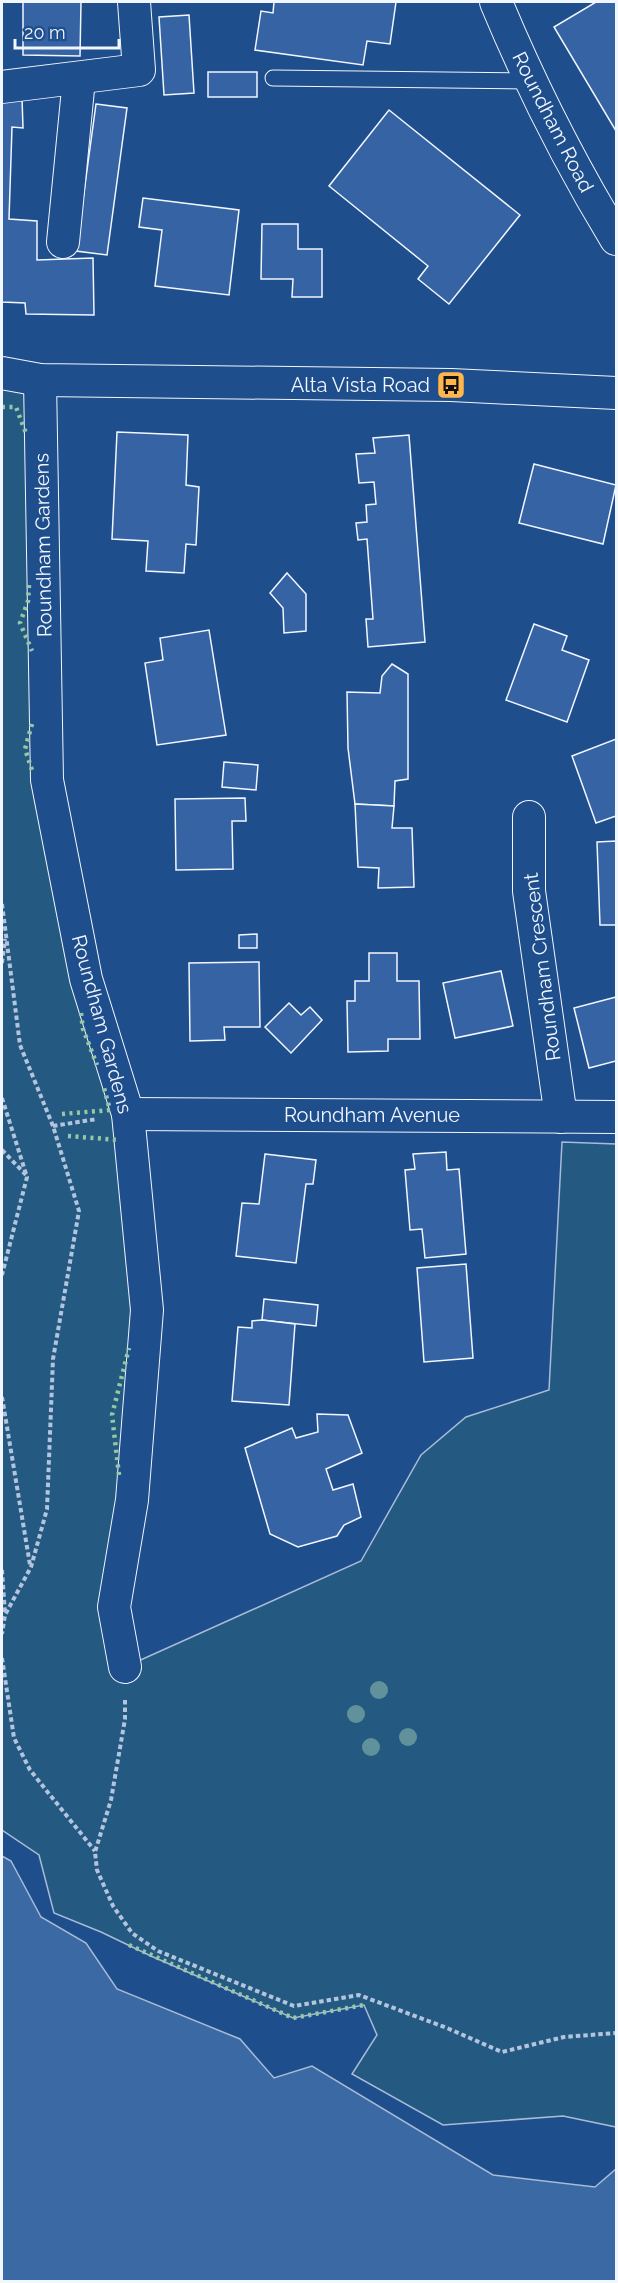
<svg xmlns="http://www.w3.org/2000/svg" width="618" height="2283" font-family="Raleway,sans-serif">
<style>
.green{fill:#245a82;stroke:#a8bbd7;stroke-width:1.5}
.water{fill:#3b69a3;stroke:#a8bbd7;stroke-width:1.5}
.building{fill:#3563a3;stroke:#f2f6ff;stroke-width:1.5}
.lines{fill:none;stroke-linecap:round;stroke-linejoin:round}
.lane-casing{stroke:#f2f6ff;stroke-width:17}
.street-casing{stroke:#f2f6ff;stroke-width:34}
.path{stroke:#b3c4dc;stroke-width:4;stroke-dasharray:4.5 3;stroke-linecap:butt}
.lane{stroke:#1f4e8c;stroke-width:15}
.street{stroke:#1f4e8c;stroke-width:32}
.hedge{stroke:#97c8a6;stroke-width:4.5;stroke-dasharray:3 4.5;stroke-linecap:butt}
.tree{fill:#61919a}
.labels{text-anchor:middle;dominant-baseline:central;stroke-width:4.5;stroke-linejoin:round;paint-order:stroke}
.street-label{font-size:20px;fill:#f2f6ff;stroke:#1f4e8c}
.poi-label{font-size:20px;fill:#f2f6ff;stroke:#1f4e8c;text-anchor:end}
</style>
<rect width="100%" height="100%" fill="#1f4e8c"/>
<!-- green -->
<path class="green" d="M 2,374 L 40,380 L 47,780 L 128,1114 L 147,1310 L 125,1667 L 361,1561 L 421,1455 L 466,1417 L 549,1390 L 562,1142 L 616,1144 L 616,2127 L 563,2116 L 443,2125 L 352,2074 L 377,2035 L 364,2005 L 293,2018 L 151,1956 L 101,1932 L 54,1913 L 39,1855 L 2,1830 Z"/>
<!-- water -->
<path class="water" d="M 2,1856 L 11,1861 L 41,1917 L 86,1943 L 117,1989 L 240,2039 L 274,2078 L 312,2066 L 493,2175 L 595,2187 L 616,2169 L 616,2281 L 2,2281 Z"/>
<!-- building -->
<g class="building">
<path d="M 23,2 L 81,2 L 80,56 L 23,55 Z"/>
<path d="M 274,2 L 396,2 L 390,44 L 367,41 L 363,65 L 255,50 L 261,11 L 273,13 Z"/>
<path d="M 596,2 L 616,2 L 616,131 L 554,27 Z"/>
<path d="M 189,15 L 194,93 L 164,95 L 159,17 Z"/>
<rect x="208" y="72" width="49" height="25"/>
<path d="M 22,98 L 23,128 L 12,127 L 9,219 L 37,221 L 37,260 L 93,258 L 94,315 L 26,314 L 25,303 L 2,302 L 2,99 Z"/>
<path d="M 96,104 L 127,108 L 107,255 L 76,251 Z"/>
<path d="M 389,110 L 520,215 L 449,304 L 418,279 L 428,266 L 329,186 Z"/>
<path d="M 143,198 L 239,210 L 229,295 L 155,286 L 162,230 L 139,227 Z"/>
<path d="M 262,224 L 298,224 L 298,249 L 322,249 L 322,297 L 292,297 L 293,279 L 261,279 Z"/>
<path d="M 117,432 L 188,435 L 186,485 L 199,487 L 196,545 L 186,544 L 184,573 L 146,571 L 148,541 L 112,539 Z"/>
<path d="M 409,435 L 425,642 L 368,647 L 366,619 L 373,619 L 367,539 L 358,540 L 356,523 L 367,522 L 366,505 L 376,504 L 374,482 L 359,483 L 356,454 L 375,453 L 373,438 Z"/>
<path d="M 534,464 L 616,485 L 603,544 L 519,523 Z"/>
<path d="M 287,573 L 306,594 L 306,631 L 284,633 L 283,608 L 270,593 Z"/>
<path d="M 534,624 L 567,636 L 562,650 L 589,660 L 567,722 L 506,700 Z"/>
<path d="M 209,630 L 226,735 L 157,745 L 145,663 L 163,660 L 160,638 Z"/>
<path d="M 392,664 L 408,674 L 408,779 L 395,781 L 394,806 L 355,804 L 348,748 L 347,692 L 380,693 L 382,676 Z"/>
<path d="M 616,739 L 616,816 L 596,823 L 572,756 Z"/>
<path d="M 224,762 L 258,765 L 256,790 L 222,787 Z"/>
<path d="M 245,798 L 246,821 L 232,821 L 233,869 L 176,870 L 175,799 Z"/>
<path d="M 355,804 L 394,806 L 392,828 L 412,828 L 414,887 L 378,888 L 379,868 L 358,867 Z"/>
<path d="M 616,841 L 616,925 L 600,925 L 597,842 Z"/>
<path d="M 257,934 L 257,948 L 239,948 L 239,935 Z"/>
<path d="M 369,953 L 397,953 L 397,981 L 419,981 L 420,1039 L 388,1039 L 388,1051 L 348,1052 L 347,1001 L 355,1001 L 355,981 L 369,981 Z"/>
<path d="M 259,962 L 260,1027 L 224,1027 L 225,1040 L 190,1041 L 189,963 Z"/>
<path d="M 501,971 L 513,1026 L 455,1038 L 443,983 Z"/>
<path d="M 616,997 L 616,1061 L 589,1068 L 574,1008 Z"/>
<path d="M 289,1003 L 301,1015 L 310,1007 L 322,1020 L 291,1053 L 265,1027 Z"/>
<path d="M 446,1152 L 447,1170 L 459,1169 L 466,1254 L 425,1258 L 422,1229 L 410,1230 L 405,1170 L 415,1169 L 413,1154 Z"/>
<path d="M 265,1154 L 316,1160 L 313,1184 L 306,1184 L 296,1263 L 236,1256 L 242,1203 L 259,1204 Z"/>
<path d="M 466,1264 L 473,1358 L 424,1362 L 417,1268 Z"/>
<path d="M 264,1299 L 318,1305 L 316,1326 L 262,1320 Z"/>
<path d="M 262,1320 L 295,1324 L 289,1405 L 232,1401 L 238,1327 L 252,1328 L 252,1321 Z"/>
<path d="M 317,1414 L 348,1415 L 362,1453 L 326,1469 L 333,1490 L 353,1484 L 361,1517 L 344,1525 L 337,1536 L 298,1547 L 270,1534 L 245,1448 L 292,1428 L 296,1438 L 318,1432 Z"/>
</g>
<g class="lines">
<!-- lane casing -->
<g class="lane-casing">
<path id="lane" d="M 273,78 L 531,81"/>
</g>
<!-- street casing -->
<g class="street-casing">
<g id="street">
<path d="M 496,2 C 530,84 570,163 616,239"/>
<path d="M 2,87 L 139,70 L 134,2"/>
<path d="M 63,242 L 79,79"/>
<path d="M 2,373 L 40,380 L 451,385 L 616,393"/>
<path d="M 40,380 L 47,780 L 86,979 L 128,1114 L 147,1310 L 132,1500 L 114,1607 L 125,1667"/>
<path d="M 529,817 L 529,891 L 561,1117"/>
<path d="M 128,1114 L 616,1117"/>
</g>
</g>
<!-- path -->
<g class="path">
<path d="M 2,904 L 20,1045 L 53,1126 L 79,1211 L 53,1359 L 47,1509 L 31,1567 L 5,1615 L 2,1634"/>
<path d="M 2,963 L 5,939"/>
<path d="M 2,1098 L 27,1177 L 2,1275"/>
<path d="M 53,1126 L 97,1119"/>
<path d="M 2,1150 L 26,1175"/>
<path d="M 2,1397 L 30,1565"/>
<path d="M 2,1570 L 5,1614"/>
<path d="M 2,1658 L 14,1738 L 30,1770 L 95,1851"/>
<path d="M 125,1700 L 125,1719 L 111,1800 L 95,1852 L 97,1870 L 113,1906 L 132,1933 L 158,1951 L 294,2006 L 359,1995 L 447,2028 L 502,2052 L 564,2037 L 616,2033"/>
</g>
<!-- lane -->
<use href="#lane" class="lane"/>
<!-- street -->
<use href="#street" class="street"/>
<!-- hedge -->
<g class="hedge">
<path d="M 2,407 L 16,407 L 27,436"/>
<path d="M 29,585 L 28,601 L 20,623 L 32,651"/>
<path d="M 32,724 L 25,749 L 33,773"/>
<path d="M 81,1013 L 83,1029 L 97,1065"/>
<path d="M 62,1114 L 110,1110 L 104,1088"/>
<path d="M 68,1136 L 119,1140"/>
<path d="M 119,1475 L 112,1415 L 129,1348"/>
<path d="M 129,1945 L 293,2018 L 364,2005"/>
</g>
</g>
<!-- trees -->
<g class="tree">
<circle cx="379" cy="1690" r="9"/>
<circle cx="356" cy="1714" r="9"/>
<circle cx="408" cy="1737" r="9"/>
<circle cx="371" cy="1747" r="9"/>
</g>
<!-- icons -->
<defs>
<g id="bus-square" transform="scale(1.5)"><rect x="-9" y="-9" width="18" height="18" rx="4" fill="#ffb74d" stroke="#1f4e8c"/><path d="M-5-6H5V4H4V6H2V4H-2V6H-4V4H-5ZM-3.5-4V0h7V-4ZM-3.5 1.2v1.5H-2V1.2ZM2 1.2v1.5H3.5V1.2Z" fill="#111"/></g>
</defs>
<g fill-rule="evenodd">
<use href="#bus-square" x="451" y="385"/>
</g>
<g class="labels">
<!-- street labels -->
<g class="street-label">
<text transform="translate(553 122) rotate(63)">Roundham Road</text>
<text transform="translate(43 545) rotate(-91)">Roundham Gardens</text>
<text transform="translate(542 967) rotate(-97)">Roundham Crescent</text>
<text transform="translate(102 1024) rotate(75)">Roundham Gardens</text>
<text x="372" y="1115">Roundham Avenue</text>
</g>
<!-- poi labels -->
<g class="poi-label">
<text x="430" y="385">Alta Vista Road</text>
</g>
</g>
<!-- border -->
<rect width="618" height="2283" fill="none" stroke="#f2f6ff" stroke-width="6"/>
<!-- scale -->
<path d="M15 39v9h104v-9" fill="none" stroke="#f2f6ff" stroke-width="3"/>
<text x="24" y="39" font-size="18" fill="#f2f6ff" stroke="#1f4e8c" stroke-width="4.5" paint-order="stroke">20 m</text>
</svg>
